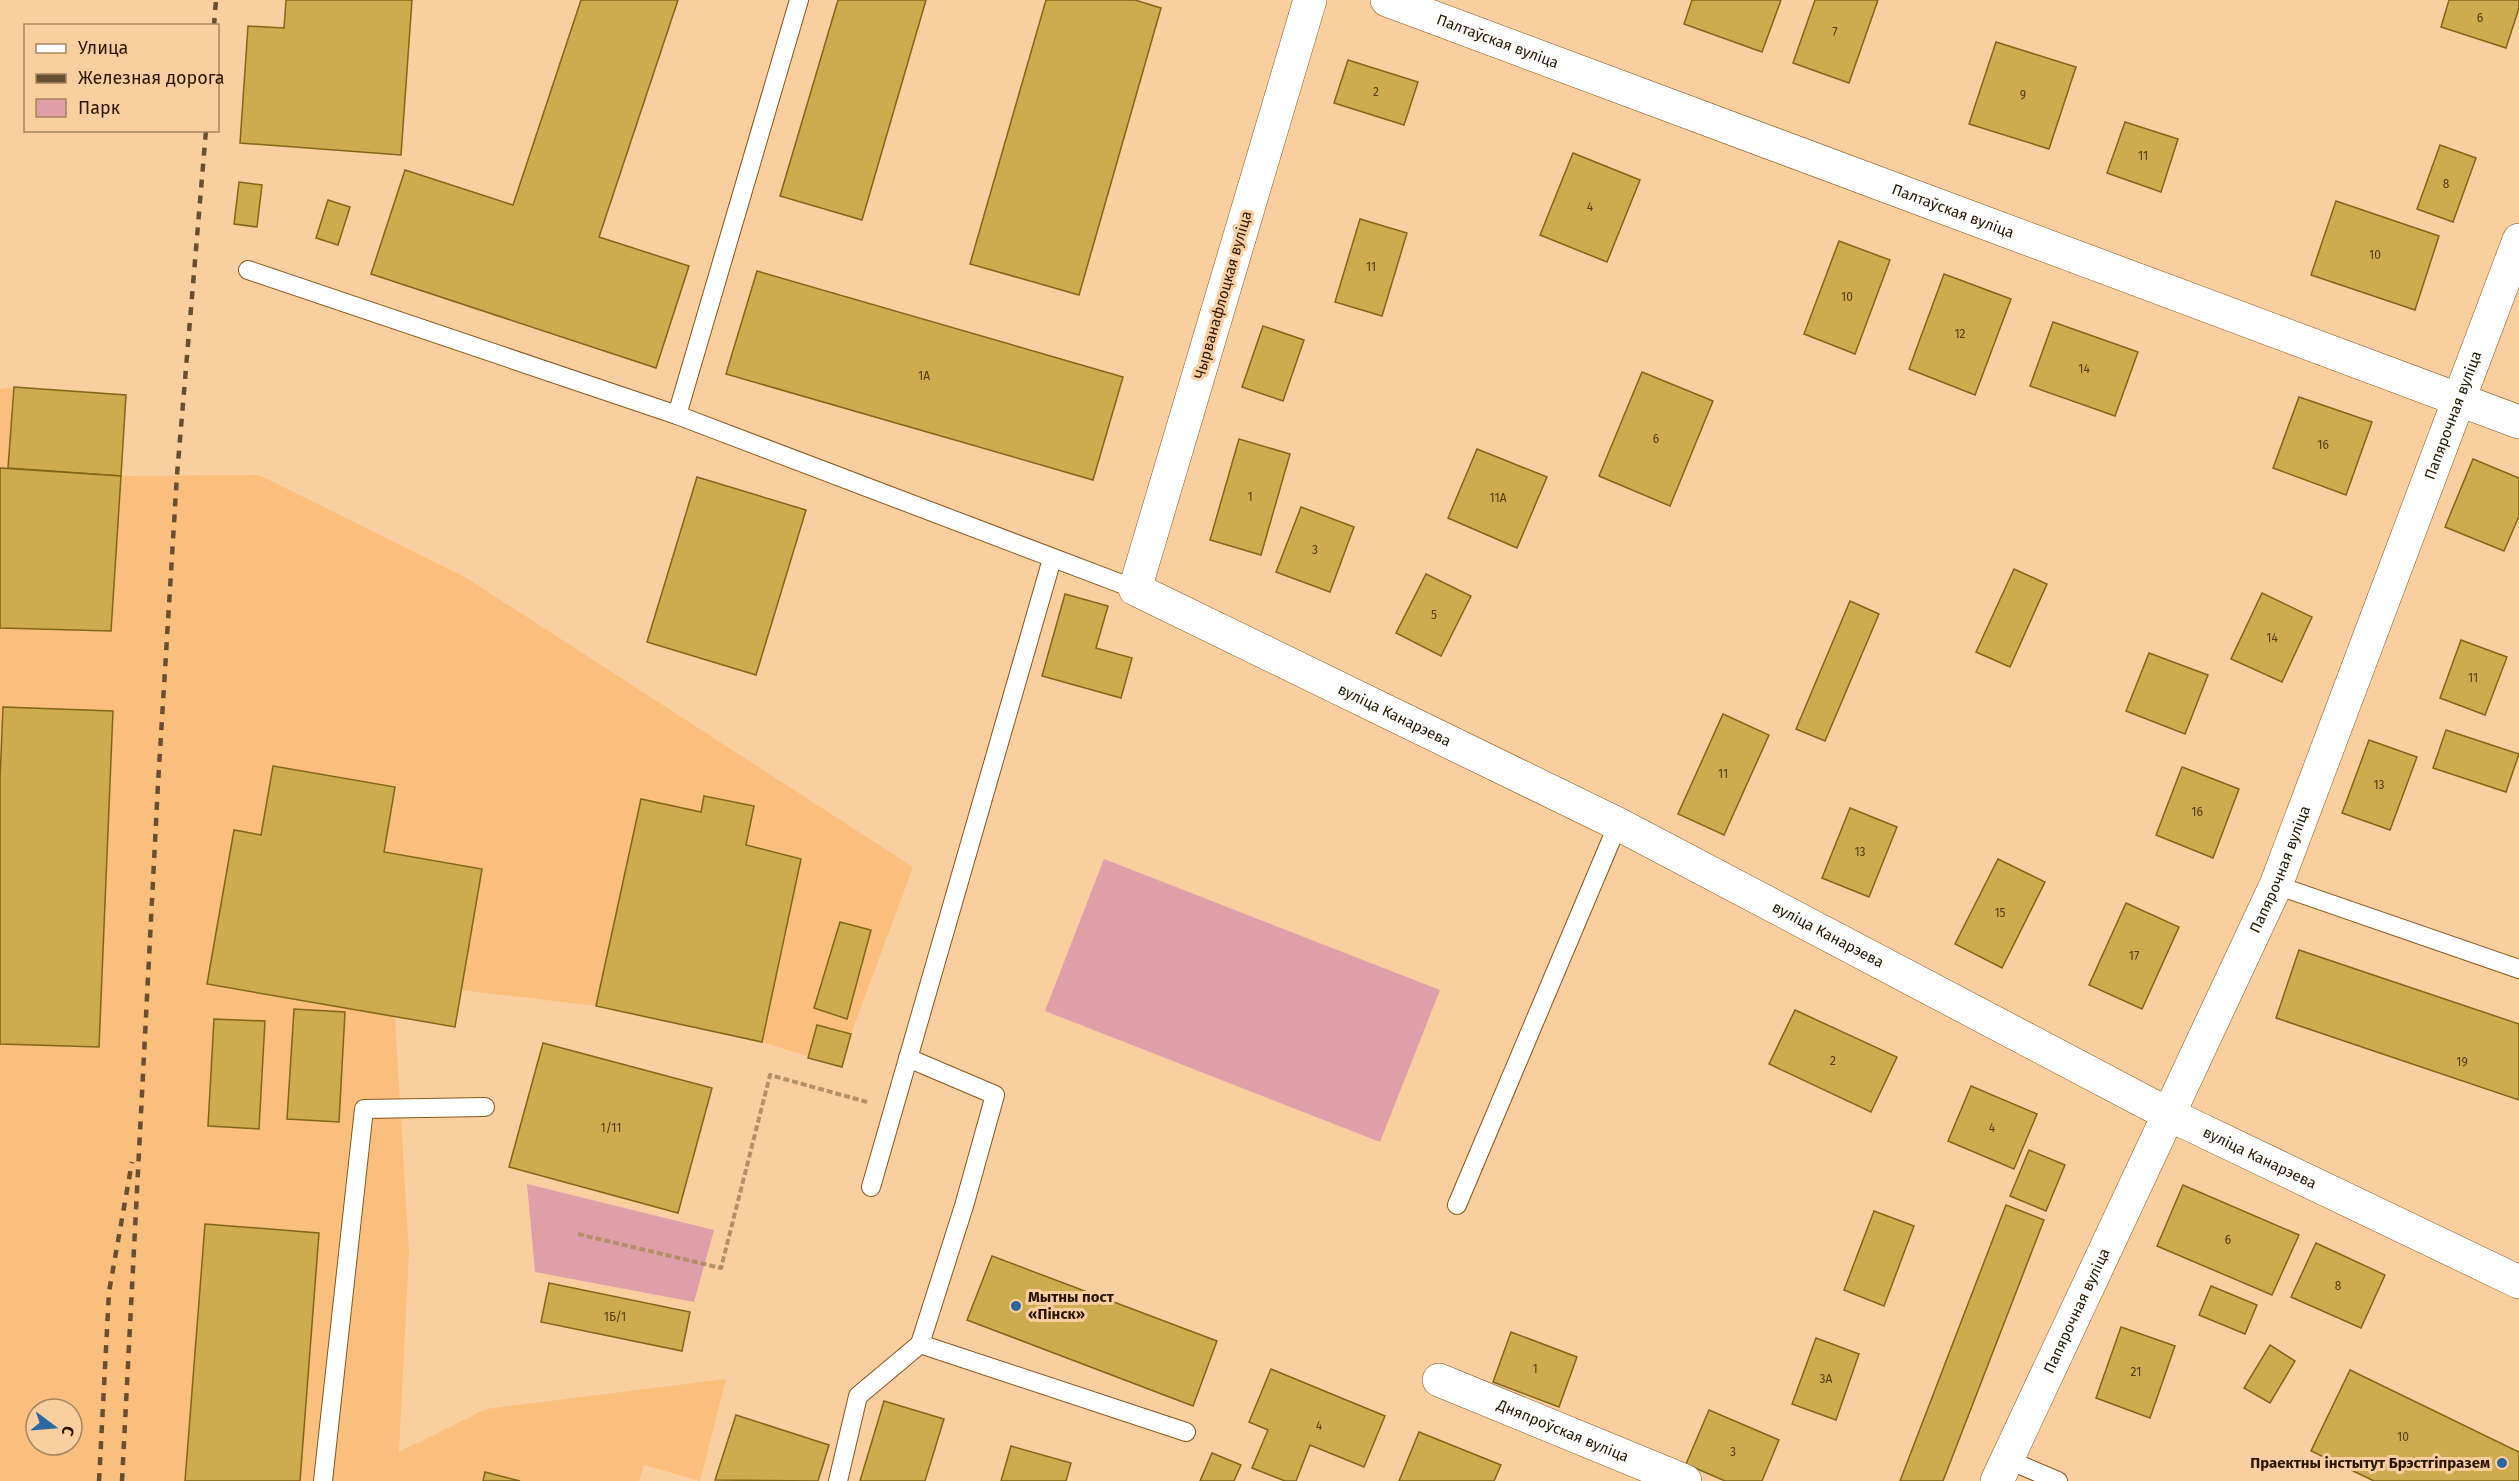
<svg xmlns="http://www.w3.org/2000/svg" width="2519" height="1481" font-family="'Fira Sans',sans-serif">
<style>
.built{fill:#fabf7d;fill-rule:evenodd}
.green{fill:#de9fa9}
.building{fill:#ceab4e;stroke:#806617;stroke-width:1.5}
.lines{fill:none;stroke-linecap:round;stroke-linejoin:round}
.service-casing{stroke:#865617;stroke-width:20}
.minor-casing{stroke:#865617;stroke-width:34}
.path{stroke:#b28f69;stroke-width:4;stroke-dasharray:6 3;stroke-linecap:butt}
.service{stroke:#fff;stroke-width:18}
.minor{stroke:#fff;stroke-width:33}
.rail{stroke:#694f31;stroke-width:4.5;stroke-dasharray:8 8;stroke-linecap:butt}
.poi-dot{fill:#2a689f;stroke:#facfa0;stroke-width:2}
.labels{text-anchor:middle;dominant-baseline:central;stroke-width:6;stroke-linejoin:round;paint-order:stroke}
.number-label{font-size:12px;fill:#523b14}
.street-label{font-size:15px;fill:#291600;stroke:#facfa0}
.poi-label{font-size:15px;font-weight:bold;fill:#291600;stroke:#facfa0;text-anchor:start}
</style>
<rect width="100%" height="100%" fill="#facfa0"/>
<!-- built -->
<path class="built" d="M 14,387 L 126,395 L 121,476 L 259,475 L 465,577 L 913,867 L 851,1034 L 842,1067 L 762,1042 L 596,1006 L 393,982 L 409,1253 L 399,1452 L 486,1409 L 726,1379 L 700,1481 L 644,1465 L 639,1481 L 0,1481 L 0,389 ZM 36,1409 L 72,1409 L 72,1445 L 36,1445 Z"/>
<!-- green -->
<g class="green">
<path d="M 1104,859 L 1440,990 L 1380,1142 L 1045,1011 Z"/>
<path d="M 527,1184 L 714,1230 L 694,1302 L 535,1272 Z"/>
</g>
<!-- building -->
<g class="building">
<path d="M 286,0 L 412,0 L 401,155 L 240,143 L 248,26 L 284,28 Z"/>
<path d="M 581,0 L 678,0 L 599,237 L 689,266 L 656,368 L 371,274 L 405,170 L 513,205 Z"/>
<path d="M 838,0 L 926,0 L 862,220 L 780,196 Z"/>
<path d="M 1046,0 L 1135,0 L 1161,8 L 1079,295 L 970,264 Z"/>
<path d="M 1692,0 L 1781,0 L 1762,52 L 1684,24 Z"/>
<path d="M 1815,0 L 1878,0 L 1849,83 L 1793,63 Z"/>
<path d="M 2449,0 L 2519,0 L 2519,8 L 2506,48 L 2441,27 Z"/>
<path d="M 1996,42 L 2076,67 L 2049,149 L 1969,124 Z"/>
<path d="M 1348,60 L 1418,82 L 1404,125 L 1334,103 Z"/>
<path d="M 2125,122 L 2178,139 L 2161,192 L 2107,173 Z"/>
<path d="M 2440,145 L 2476,158 L 2453,222 L 2417,209 Z"/>
<path d="M 1573,153 L 1640,180 L 1607,262 L 1540,235 Z"/>
<path d="M 239,182 L 262,185 L 257,227 L 234,224 Z"/>
<path d="M 328,200 L 350,207 L 338,245 L 316,238 Z"/>
<path d="M 2336,201 L 2439,236 L 2415,310 L 2311,275 Z"/>
<path d="M 1360,219 L 1407,233 L 1382,316 L 1335,302 Z"/>
<path d="M 1839,241 L 1890,260 L 1855,354 L 1804,334 Z"/>
<path d="M 757,271 L 1123,377 L 1093,480 L 726,374 Z"/>
<path d="M 1944,274 L 2011,299 L 1975,395 L 1909,369 Z"/>
<path d="M 2053,322 L 2138,352 L 2115,416 L 2030,386 Z"/>
<path d="M 1263,326 L 1304,340 L 1283,401 L 1242,387 Z"/>
<path d="M 1642,372 L 1713,401 L 1670,506 L 1599,476 Z"/>
<path d="M 14,387 L 126,395 L 121,476 L 8,468 Z"/>
<path d="M 2299,397 L 2372,422 L 2346,495 L 2273,468 Z"/>
<path d="M 1239,439 L 1290,454 L 1261,555 L 1210,540 Z"/>
<path d="M 1477,449 L 1547,477 L 1517,548 L 1448,518 Z"/>
<path d="M 2473,459 L 2519,478 L 2519,516 L 2504,551 L 2445,527 Z"/>
<path d="M 0,468 L 121,476 L 111,631 L 0,628 Z"/>
<path d="M 697,477 L 806,510 L 756,675 L 647,642 Z"/>
<path d="M 1301,507 L 1354,527 L 1330,592 L 1276,572 Z"/>
<path d="M 2014,569 L 2047,584 L 2010,667 L 1976,652 Z"/>
<path d="M 1426,574 L 1471,596 L 1441,656 L 1396,633 Z"/>
<path d="M 2262,593 L 2312,617 L 2282,682 L 2231,659 Z"/>
<path d="M 1065,594 L 1108,606 L 1096,648 L 1132,658 L 1121,698 L 1042,676 Z"/>
<path d="M 1850,601 L 1879,614 L 1825,741 L 1796,729 Z"/>
<path d="M 2461,640 L 2507,657 L 2485,715 L 2440,698 Z"/>
<path d="M 2149,653 L 2208,675 L 2185,734 L 2126,711 Z"/>
<path d="M 3,707 L 113,711 L 99,1047 L 0,1044 L 0,779 Z"/>
<path d="M 1723,714 L 1769,735 L 1724,835 L 1678,814 Z"/>
<path d="M 2446,730 L 2519,754 L 2506,792 L 2433,768 Z"/>
<path d="M 2369,740 L 2417,757 L 2390,830 L 2342,813 Z"/>
<path d="M 273,766 L 395,787 L 384,852 L 482,869 L 455,1027 L 207,984 L 234,830 L 261,835 Z"/>
<path d="M 2182,767 L 2239,789 L 2213,858 L 2156,835 Z"/>
<path d="M 704,796 L 754,806 L 746,845 L 801,859 L 762,1042 L 596,1006 L 641,799 L 701,812 Z"/>
<path d="M 1850,808 L 1897,827 L 1869,897 L 1822,878 Z"/>
<path d="M 1998,859 L 2045,882 L 2002,968 L 1955,944 Z"/>
<path d="M 2126,903 L 2179,927 L 2142,1009 L 2089,985 Z"/>
<path d="M 840,922 L 871,930 L 847,1019 L 814,1008 Z"/>
<path d="M 2299,950 L 2519,1024 L 2519,1100 L 2276,1018 Z"/>
<path d="M 294,1009 L 345,1012 L 339,1122 L 287,1119 Z"/>
<path d="M 1795,1010 L 1897,1057 L 1871,1112 L 1769,1064 Z"/>
<path d="M 214,1019 L 265,1021 L 259,1129 L 208,1126 Z"/>
<path d="M 817,1025 L 851,1034 L 842,1067 L 808,1058 Z"/>
<path d="M 543,1043 L 712,1088 L 678,1213 L 509,1167 Z"/>
<path d="M 1971,1086 L 2037,1114 L 2014,1169 L 1948,1141 Z"/>
<path d="M 2029,1150 L 2065,1165 L 2046,1211 L 2010,1196 Z"/>
<path d="M 2183,1185 L 2299,1235 L 2272,1295 L 2157,1246 Z"/>
<path d="M 2006,1205 L 2044,1220 L 1943,1481 L 1900,1481 Z"/>
<path d="M 1874,1211 L 1914,1226 L 1884,1306 L 1844,1290 Z"/>
<path d="M 205,1224 L 319,1233 L 300,1481 L 185,1481 Z"/>
<path d="M 2316,1243 L 2385,1275 L 2361,1328 L 2291,1297 Z"/>
<path d="M 992,1256 L 1217,1341 L 1193,1406 L 967,1320 Z"/>
<path d="M 549,1283 L 690,1312 L 682,1351 L 541,1322 Z"/>
<path d="M 2211,1286 L 2257,1305 L 2245,1334 L 2199,1315 Z"/>
<path d="M 2121,1327 L 2175,1346 L 2150,1418 L 2096,1398 Z"/>
<path d="M 1511,1332 L 1577,1357 L 1559,1407 L 1493,1382 Z"/>
<path d="M 1816,1338 L 1859,1354 L 1836,1420 L 1792,1404 Z"/>
<path d="M 2270,1345 L 2295,1361 L 2270,1403 L 2244,1388 Z"/>
<path d="M 1271,1369 L 1385,1416 L 1364,1467 L 1310,1445 L 1296,1481 L 1285,1481 L 1252,1468 L 1268,1430 L 1249,1422 Z"/>
<path d="M 2350,1370 L 2519,1452 L 2519,1481 L 2374,1481 L 2311,1451 Z"/>
<path d="M 884,1401 L 944,1419 L 925,1481 L 860,1481 Z"/>
<path d="M 1709,1410 L 1779,1440 L 1762,1481 L 1725,1481 L 1686,1464 Z"/>
<path d="M 736,1415 L 829,1445 L 818,1481 L 715,1480 Z"/>
<path d="M 1419,1432 L 1501,1465 L 1494,1481 L 1399,1481 Z"/>
<path d="M 1011,1446 L 1071,1463 L 1066,1481 L 1001,1481 Z"/>
<path d="M 1212,1453 L 1241,1465 L 1234,1481 L 1200,1481 Z"/>
<path d="M 485,1472 L 520,1481 L 483,1481 Z"/>
</g>
<g class="lines">
<!-- service casing -->
<g class="service-casing">
<g id="service">
<path d="M 248,270 L 677,415 L 1135,589"/>
<path d="M 677,415 L 799,0"/>
<path d="M 2276,885 L 2519,969"/>
<path d="M 908,1058 L 995,1095 L 964,1206 L 920,1344"/>
<path d="M 871,1187 L 1052,559"/>
<path d="M 1457,1205 L 1618,824"/>
<path d="M 2006,1459 L 2058,1481"/>
<path d="M 323,1481 L 364,1109 L 485,1107"/>
<path d="M 838,1481 L 858,1396 L 920,1344 L 1186,1432"/>
</g>
</g>
<!-- minor casing -->
<g class="minor-casing">
<g id="minor">
<path id="s1" d="M 1310,0 L 1135,589 L 1618,824 L 2170,1115 L 2519,1282"/>
<path id="s2" d="M 1387,0 L 2519,422"/>
<path id="s3" d="M 1439,1380 L 1685,1481"/>
<path id="s4" d="M 1997,1481 L 2276,885 L 2519,240"/>
</g>
</g>
<!-- path -->
<path class="path" d="M 578,1234 L 721,1268 L 770,1075 L 867,1102"/>
<!-- service -->
<use href="#service" class="service"/>
<!-- minor -->
<use href="#minor" class="minor"/>
<!-- rail -->
<g class="rail">
<path d="M 214,26 L 216,0"/>
<path d="M 99,1481 L 109,1292 L 132,1162"/>
<path d="M 122,1481 L 158,784 L 177,475 L 206,130"/>
</g>
</g>
<!-- markers -->
<g class="poi-dot">
<circle cx="1016" cy="1306" r="6"/>
<circle cx="2502" cy="1463" r="6"/>
</g>
<g class="labels">
<!-- number labels -->
<g class="number-label">
<text x="2480" y="18">6</text>
<text x="1835" y="32">7</text>
<text x="1376" y="92">2</text>
<text x="2023" y="95">9</text>
<text x="2143" y="156">11</text>
<text x="2446" y="184">8</text>
<text x="1590" y="207">4</text>
<text x="2375" y="255">10</text>
<text x="1371" y="267">11</text>
<text x="1847" y="297">10</text>
<text x="1960" y="334">12</text>
<text x="2084" y="369">14</text>
<text x="924" y="376">1А</text>
<text x="1656" y="439">6</text>
<text x="2323" y="445">16</text>
<text x="1250" y="497">1</text>
<text x="1498" y="498">11А</text>
<text x="1315" y="550">3</text>
<text x="1434" y="615">5</text>
<text x="2272" y="638">14</text>
<text x="2473" y="678">11</text>
<text x="1723" y="774">11</text>
<text x="2379" y="785">13</text>
<text x="2197" y="812">16</text>
<text x="1860" y="852">13</text>
<text x="2000" y="913">15</text>
<text x="2134" y="956">17</text>
<text x="1833" y="1061">2</text>
<text x="2462" y="1062">19</text>
<text x="611" y="1128">1/11</text>
<text x="1992" y="1128">4</text>
<text x="2228" y="1240">6</text>
<text x="2338" y="1286">8</text>
<text x="615" y="1317">1Б/1</text>
<text x="1535" y="1369">1</text>
<text x="2136" y="1372">21</text>
<text x="1826" y="1379">3А</text>
<text x="1319" y="1426">4</text>
<text x="2403" y="1437">10</text>
<text x="1733" y="1452">3</text>
</g>
<!-- street labels -->
<g class="street-label">
<text stroke="none"><textPath href="#s2" startOffset="118">Палтаўская вуліца</textPath></text>
<text stroke="none"><textPath href="#s2" startOffset="604">Палтаўская вуліца</textPath></text>
<text transform="translate(1223 295) rotate(-74)">Чырванафлоцкая вуліца</text>
<text stroke="none"><textPath href="#s4" startOffset="1160">Папярочная вуліца</textPath></text>
<text stroke="none"><textPath href="#s1" startOffset="903">вуліца Канарэева</textPath></text>
<text stroke="none"><textPath href="#s4" startOffset="674">Папярочная вуліца</textPath></text>
<text stroke="none"><textPath href="#s1" startOffset="1389">вуліца Канарэева</textPath></text>
<text stroke="none"><textPath href="#s1" startOffset="1875">вуліца Канарэева</textPath></text>
<text stroke="none"><textPath href="#s4" startOffset="188">Папярочная вуліца</textPath></text>
<text stroke="none"><textPath href="#s3" startOffset="134">Дняпроўская вуліца</textPath></text>
</g>
<!-- poi labels -->
<g class="poi-label">
<text x="1028" y="1297">Мытны пост<tspan x="1028" dy="17">«Пінск»</tspan></text>
<text x="2490" y="1463" text-anchor="end">Праектны інстытут Брэстгіпразем</text>
</g>
</g>
<!-- legend -->
<rect x="24" y="24" width="195" height="108" fill="#facfa0" stroke="#a68560" stroke-width="1.5"/>
<rect x="36" y="44" width="30" height="9" fill="#ffffff" stroke="#a68560" stroke-width="1.5"/>
<text x="78" y="54" font-size="18" fill="#291600">Улица</text>
<rect x="36" y="74" width="30" height="9" fill="#694f31" stroke="#a68560" stroke-width="1.5"/>
<text x="78" y="84" font-size="18" fill="#291600">Железная дорога</text>
<rect x="36" y="99" width="30" height="18" fill="#de9fa9" stroke="#a68560" stroke-width="1.5"/>
<text x="78" y="114" font-size="18" fill="#291600">Парк</text>
<!-- north arrow -->
<g transform="translate(54 1427) rotate(106)"><circle r="28" fill="#facfa0" stroke="#a68560" stroke-width="1.5"/>
<path d="M0-4.5L10 22L0 15L-10 22Z" fill="#2a689f"/>
<text y="-9" font-size="16" font-weight="bold" text-anchor="middle" fill="#291600">С</text>
</g>
</svg>
